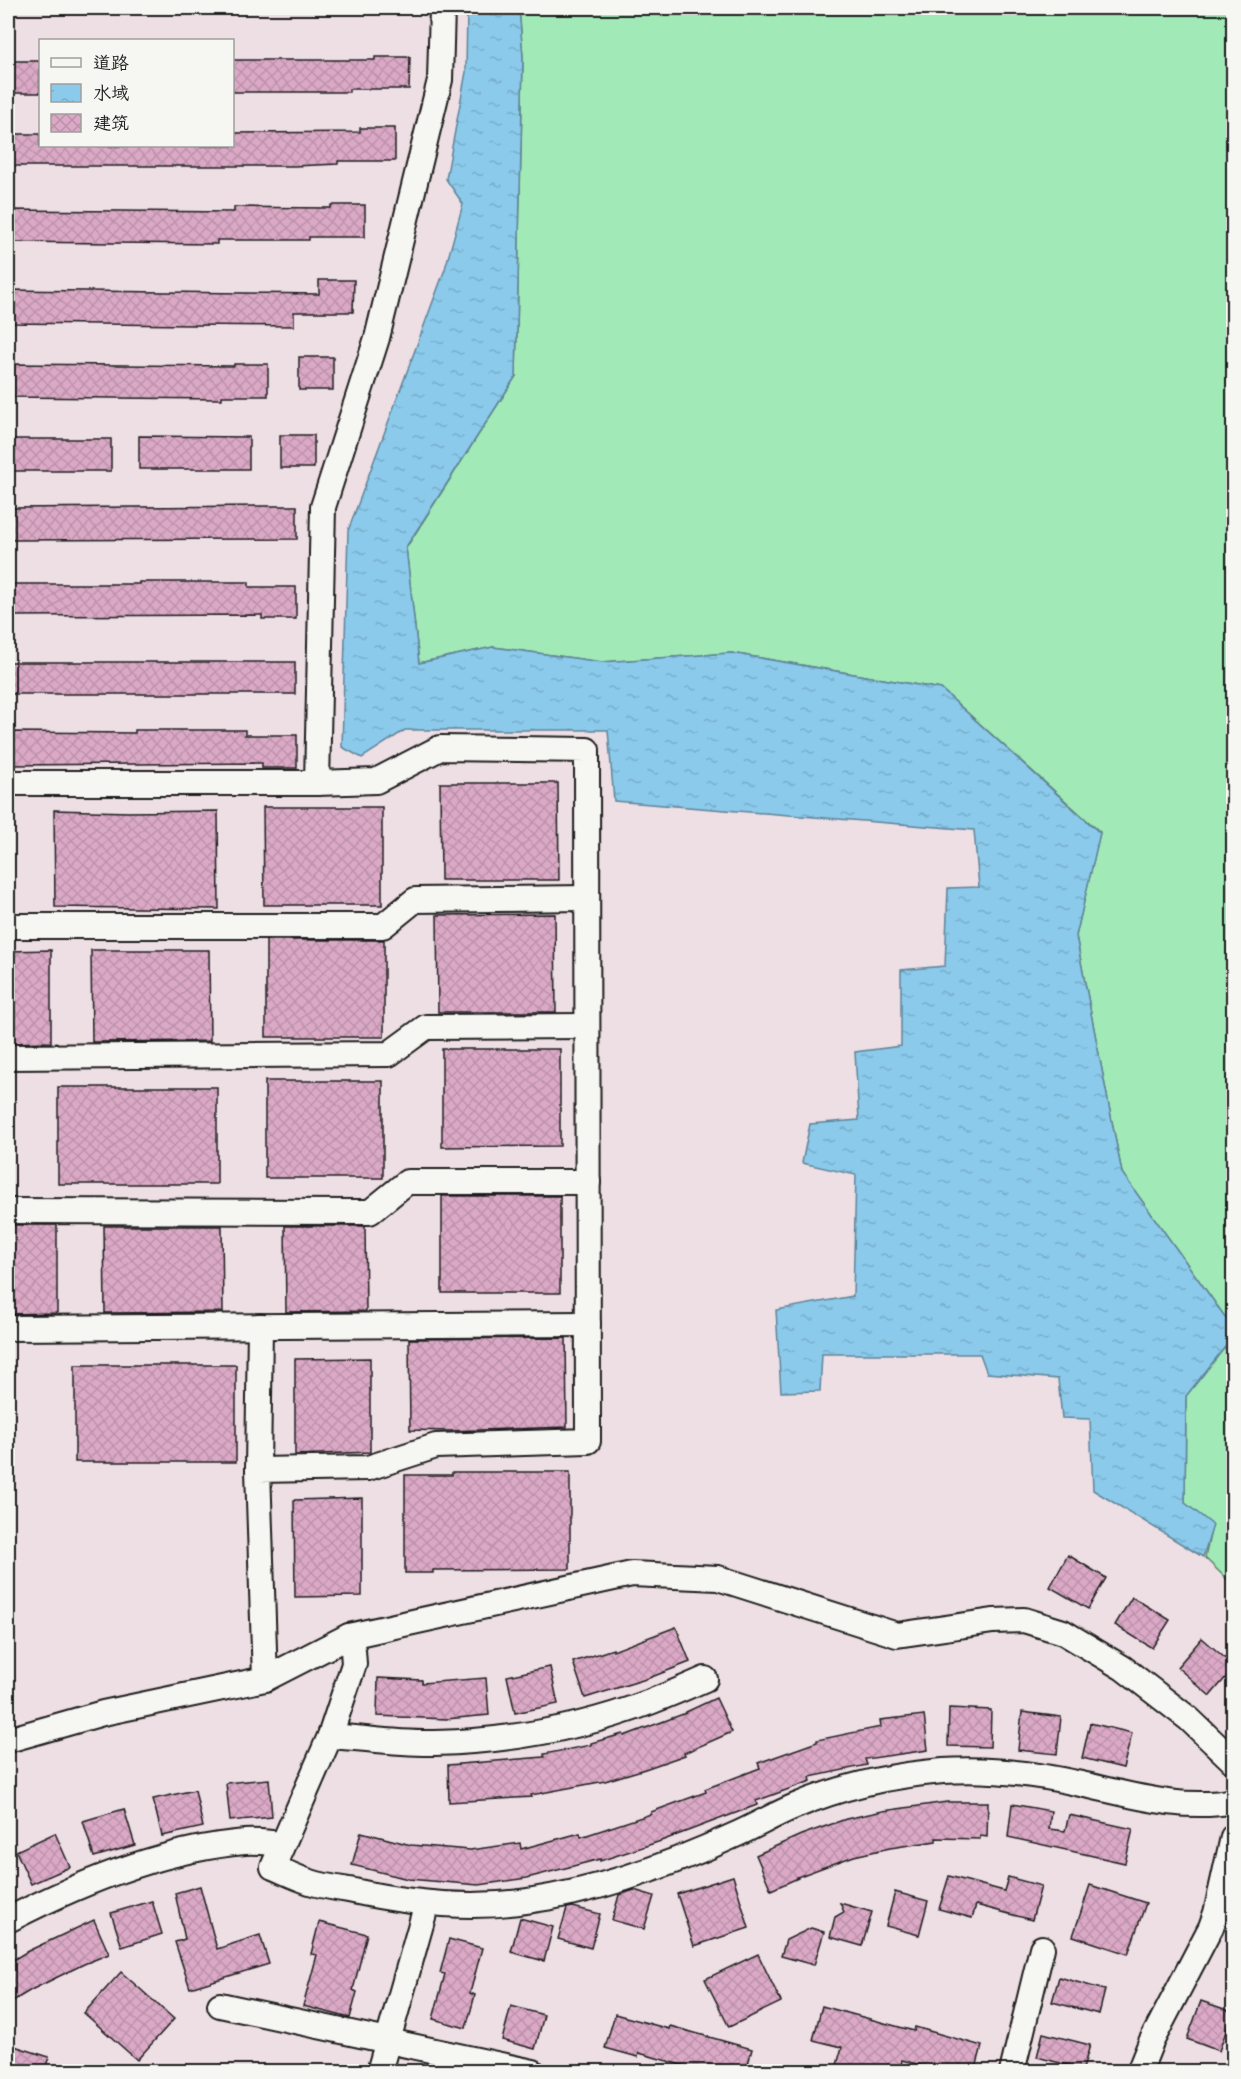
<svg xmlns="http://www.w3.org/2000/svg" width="1241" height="2079" font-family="'Balsamiq Sans','LXGW WenKai TC',sans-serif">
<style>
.grass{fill:#a1e9b7;stroke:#5e826a;stroke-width:1.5}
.water{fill:url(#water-ripples);stroke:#5f8498;stroke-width:1.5}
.building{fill:url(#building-cross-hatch);stroke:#1c1c1c;stroke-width:1.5}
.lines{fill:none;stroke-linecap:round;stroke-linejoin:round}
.minor-casing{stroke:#1c1c1c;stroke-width:28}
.minor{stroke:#f6f6f2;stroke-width:24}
</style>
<defs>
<pattern id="water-ripples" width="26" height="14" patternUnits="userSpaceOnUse" patternTransform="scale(1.5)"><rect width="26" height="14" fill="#8bcaeb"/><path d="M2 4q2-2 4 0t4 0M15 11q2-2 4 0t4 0" fill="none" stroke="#77adc9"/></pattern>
<pattern id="building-cross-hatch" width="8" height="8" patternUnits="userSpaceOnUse" patternTransform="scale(1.5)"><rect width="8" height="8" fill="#dba9c6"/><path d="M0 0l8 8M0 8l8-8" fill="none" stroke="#bb91aa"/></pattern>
</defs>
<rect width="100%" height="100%" fill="#eedfe5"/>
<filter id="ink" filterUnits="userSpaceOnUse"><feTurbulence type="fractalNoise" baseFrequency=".0167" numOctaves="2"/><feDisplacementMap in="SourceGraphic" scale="12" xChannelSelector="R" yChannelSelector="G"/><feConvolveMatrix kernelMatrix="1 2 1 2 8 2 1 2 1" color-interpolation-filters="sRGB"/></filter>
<g filter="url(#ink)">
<!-- grass -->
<g class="grass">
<path d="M 519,8 L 1233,8 L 1233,1328 L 1122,1173 L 1076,936 L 1100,832 L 941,689 L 731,653 L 602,662 L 493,647 L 419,663 L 406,548 L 516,376 L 523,57 Z"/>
<path d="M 1233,1337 L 1233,1585 L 1205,1558 L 1212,1525 L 1185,1503 L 1186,1396 Z"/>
</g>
<!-- water -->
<path class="water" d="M 467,8 L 519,8 L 523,57 L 516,376 L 406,547 L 419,663 L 493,647 L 602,662 L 731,653 L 941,689 L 1100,833 L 1076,936 L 1122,1173 L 1233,1328 L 1233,1337 L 1186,1396 L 1185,1503 L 1213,1525 L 1203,1557 L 1093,1490 L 1090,1419 L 1062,1418 L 1058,1379 L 987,1373 L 980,1354 L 822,1354 L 820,1391 L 781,1392 L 776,1310 L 853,1296 L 856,1175 L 802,1163 L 810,1124 L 859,1120 L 855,1052 L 901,1046 L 901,970 L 945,966 L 948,888 L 979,887 L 974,830 L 614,801 L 608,730 L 405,730 L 362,758 L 342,747 L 348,531 L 445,269 L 463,204 L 446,179 L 466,72 Z"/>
<!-- building -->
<g class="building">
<path d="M 375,57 L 410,57 L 409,89 L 349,89 L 349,92 L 232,92 L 232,60 L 375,60 Z"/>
<rect x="8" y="61" width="32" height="32"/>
<path d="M 360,128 L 395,128 L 395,161 L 338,161 L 338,164 L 294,166 L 8,166 L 8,134 L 40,134 L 40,146 L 232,146 L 232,133 L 360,132 Z"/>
<path d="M 331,205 L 365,205 L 365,237 L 309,237 L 309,240 L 217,240 L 217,244 L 8,242 L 8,210 L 234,212 L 234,207 L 331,208 Z"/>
<path d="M 319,280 L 354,280 L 353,312 L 294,312 L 294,326 L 8,323 L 8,290 L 319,294 Z"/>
<rect x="299" y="357" width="34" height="33"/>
<path d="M 8,364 L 234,366 L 234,364 L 268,364 L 268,396 L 222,396 L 222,399 L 8,397 Z"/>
<rect x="280" y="435" width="34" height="33"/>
<path d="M 139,436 L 249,437 L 249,469 L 139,469 Z"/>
<rect x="8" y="439" width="103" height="32"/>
<path d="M 263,506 L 297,506 L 297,539 L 8,540 L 8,508 Z"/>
<path d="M 139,582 L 249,582 L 249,587 L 296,587 L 296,619 L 262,619 L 262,615 L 8,616 L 8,584 L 139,584 Z"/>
<rect x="8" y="662" width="287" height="32"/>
<path d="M 135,730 L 245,730 L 245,735 L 297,735 L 297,768 L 262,768 L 262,763 L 11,765 L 11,732 L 135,733 Z"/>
<path d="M 440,783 L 558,783 L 559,880 L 441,880 Z"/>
<path d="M 263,807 L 382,807 L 382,905 L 264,905 Z"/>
<path d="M 54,810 L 128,812 L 218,811 L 219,909 L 55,907 Z"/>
<path d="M 555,914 L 556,1012 L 438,1012 L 437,915 Z"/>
<rect x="266" y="940" width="118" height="97"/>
<path d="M 51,950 L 51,1042 L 8,1043 L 8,951 Z"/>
<path d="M 91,950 L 209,950 L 210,1041 L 92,1042 Z"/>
<path d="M 442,1049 L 560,1049 L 560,1146 L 442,1147 Z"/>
<rect x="265" y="1081" width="118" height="97"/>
<rect x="58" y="1087" width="159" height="97"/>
<rect x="442" y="1196" width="118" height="97"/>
<path d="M 8,1225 L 57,1225 L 57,1313 L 8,1314 Z"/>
<path d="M 104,1226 L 222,1226 L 223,1312 L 105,1313 Z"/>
<path d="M 285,1226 L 365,1226 L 366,1311 L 286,1312 Z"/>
<path d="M 566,1338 L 567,1427 L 448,1431 L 410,1430 L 409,1339 Z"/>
<path d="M 370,1358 L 370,1452 L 295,1455 L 295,1359 Z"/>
<rect x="75" y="1365" width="161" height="97"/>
<path d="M 452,1472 L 570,1472 L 570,1569 L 433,1570 L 433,1573 L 405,1573 L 405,1475 L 452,1475 Z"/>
<path d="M 362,1498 L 362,1596 L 295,1597 L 294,1500 Z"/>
<path d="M 1068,1555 L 1106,1578 L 1088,1609 L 1050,1587 Z"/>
<path d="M 1132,1597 L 1170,1620 L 1152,1648 L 1115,1625 Z"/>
<path d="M 676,1627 L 690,1662 L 649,1678 L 585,1698 L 573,1662 L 613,1649 L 613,1651 Z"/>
<path d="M 1202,1638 L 1233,1665 L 1233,1669 L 1210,1696 L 1177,1667 Z"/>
<path d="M 550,1667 L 558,1704 L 515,1713 L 507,1676 Z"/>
<path d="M 378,1678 L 422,1680 L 422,1683 L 486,1678 L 489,1715 L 446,1719 L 377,1716 Z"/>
<path d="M 716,1698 L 732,1732 L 684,1753 L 685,1755 L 645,1769 L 605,1781 L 531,1795 L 532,1797 L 449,1802 L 448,1765 L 544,1757 L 544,1754 L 591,1745 L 591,1743 L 623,1734 L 624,1736 L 686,1713 L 686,1712 Z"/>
<path d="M 949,1708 L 991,1710 L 990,1747 L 948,1746 Z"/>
<path d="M 1022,1712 L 1061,1717 L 1057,1754 L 1018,1750 Z"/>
<path d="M 924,1715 L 928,1750 L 865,1759 L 867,1765 L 810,1777 L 811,1781 L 756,1801 L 757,1805 L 661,1841 L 600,1861 L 600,1859 L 527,1878 L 479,1885 L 408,1879 L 352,1865 L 361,1832 L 411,1845 L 470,1850 L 520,1843 L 521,1849 L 580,1833 L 581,1837 L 651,1814 L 651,1812 L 706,1792 L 705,1789 L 760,1768 L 758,1763 L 817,1742 L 817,1740 L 881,1727 L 880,1720 Z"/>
<path d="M 1090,1723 L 1132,1733 L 1123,1768 L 1082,1758 Z"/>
<path d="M 269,1779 L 272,1817 L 230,1821 L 226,1783 Z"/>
<path d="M 195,1790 L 203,1827 L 162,1836 L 153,1799 Z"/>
<path d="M 947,1802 L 988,1802 L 987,1837 L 980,1836 L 980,1839 L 936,1838 L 936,1841 L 890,1848 L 854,1856 L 797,1877 L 798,1878 L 771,1890 L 756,1855 L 801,1835 L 846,1819 L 883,1811 Z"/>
<path d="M 1012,1804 L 1051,1811 L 1049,1829 L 1065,1831 L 1069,1815 L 1133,1829 L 1125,1863 L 1008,1837 Z"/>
<path d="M 124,1809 L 135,1845 L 94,1857 L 83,1821 Z"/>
<path d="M 55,1833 L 70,1867 L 31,1884 L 16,1851 Z"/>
<path d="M 733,1876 L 749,1928 L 694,1946 L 677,1894 Z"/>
<path d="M 949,1876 L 1004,1891 L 1008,1877 L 1041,1886 L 1032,1920 L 976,1905 L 972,1918 L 939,1909 Z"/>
<path d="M 1090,1885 L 1146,1903 L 1128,1954 L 1073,1936 Z"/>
<path d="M 200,1886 L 217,1949 L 260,1935 L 269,1964 L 190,1988 L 175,1942 L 185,1939 L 175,1893 Z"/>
<path d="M 634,1890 L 654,1896 L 644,1929 L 612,1920 L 619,1895 Z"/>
<path d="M 895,1892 L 928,1901 L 919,1935 L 886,1926 Z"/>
<path d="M 152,1901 L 162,1934 L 122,1947 L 111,1913 Z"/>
<path d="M 840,1903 L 872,1912 L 862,1946 L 830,1937 L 835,1917 L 844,1912 Z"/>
<path d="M 573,1907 L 600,1914 L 591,1948 L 558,1939 L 567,1908 Z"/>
<path d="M 520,1918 L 553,1927 L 544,1961 L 511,1952 Z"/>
<path d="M 94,1920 L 109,1954 L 84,1964 L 31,1990 L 8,2004 L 8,1963 L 28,1951 Z"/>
<path d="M 319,1922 L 367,1934 L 353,1990 L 357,1992 L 350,2018 L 303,2006 L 317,1955 L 311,1954 Z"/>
<path d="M 811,1928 L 824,1932 L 814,1965 L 781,1956 L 786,1940 Z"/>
<path d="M 449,1939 L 482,1948 L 470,1993 L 475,1995 L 466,2028 L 433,2019 L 445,1974 L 440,1973 Z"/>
<path d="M 758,1954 L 781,2002 L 729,2027 L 705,1979 Z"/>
<path d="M 121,1972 L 174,2019 L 137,2060 L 84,2013 Z"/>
<path d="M 1059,1977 L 1105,1990 L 1099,2014 L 1052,2002 Z"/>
<path d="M 1201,2001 L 1233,2012 L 1219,2051 L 1187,2039 Z"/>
<path d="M 511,2006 L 544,2015 L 535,2049 L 502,2040 Z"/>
<path d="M 822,2006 L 914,2031 L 915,2027 L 982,2046 L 975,2072 L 944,2072 L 902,2060 L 900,2072 L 835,2072 L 842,2047 L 813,2040 Z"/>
<path d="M 615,2014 L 669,2029 L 670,2026 L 752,2049 L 746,2072 L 706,2072 L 639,2053 L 638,2057 L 605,2048 Z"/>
<path d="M 1043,2033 L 1090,2045 L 1083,2069 L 1037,2057 Z"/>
<path d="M 8,2044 L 49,2057 L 44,2072 L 8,2072 Z"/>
</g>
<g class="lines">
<!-- minor casing -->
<g class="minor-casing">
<g id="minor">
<path d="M 8,783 L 317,783"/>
<path d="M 8,926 L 383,926 L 415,900 L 587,898"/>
<path d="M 8,1057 L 389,1054 L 426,1027 L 587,1026"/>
<path d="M 8,1211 L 370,1212 L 407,1182 L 588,1182"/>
<path d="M 8,1328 L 588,1324"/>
<path d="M 258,1470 L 260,1326"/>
<path d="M 349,1636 L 353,1650 L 354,1664 L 330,1736 L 273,1867 C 285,1872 297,1878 310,1882 C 322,1886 336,1888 349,1890 C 407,1903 467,1910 527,1901 C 598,1891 670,1865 735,1835 C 755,1826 774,1815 793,1807 C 840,1787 892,1775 943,1771 C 989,1768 1037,1774 1081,1784 C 1131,1795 1183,1811 1234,1801"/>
<path d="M 265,1679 L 349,1636 L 632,1574 L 718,1578 L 897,1635 L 993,1621 L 1024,1620 L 1063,1632 L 1123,1668 L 1189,1719 L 1234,1762"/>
<path d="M 330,1736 C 364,1738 400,1744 435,1743 C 507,1741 582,1728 650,1702 C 668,1695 687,1687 705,1679"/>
<path d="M 8,1740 L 103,1713 L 265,1679 L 258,1470 L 368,1468 L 436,1446 L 588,1441 L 587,750 L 440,748 L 376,781 L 317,783 L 323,507 L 377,338 L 440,80 L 442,8"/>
<path d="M 8,1920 C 79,1883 164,1849 245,1842 C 257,1841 270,1843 282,1844"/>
<path d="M 220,2005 L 533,2072"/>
<path d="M 379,2072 L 427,1903"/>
<path d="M 1012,2072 L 1042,1948"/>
<path d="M 1139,2072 L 1151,2042 L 1211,1927 L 1216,1913 L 1233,1837"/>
</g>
</g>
<!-- minor -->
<use href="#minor" class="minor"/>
</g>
</g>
<!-- margin -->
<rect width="1241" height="2079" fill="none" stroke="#f6f6f2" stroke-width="30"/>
<rect x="15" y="15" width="1211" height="2049" fill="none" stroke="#1c1c1c" stroke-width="2" filter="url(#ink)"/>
<!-- legend -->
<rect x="39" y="39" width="195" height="108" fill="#f6f6f2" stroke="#9f9f9c" stroke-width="1.5"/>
<rect x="51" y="58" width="30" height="9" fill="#f6f6f2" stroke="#9f9f9c" stroke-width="1.5"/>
<text x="93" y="69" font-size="18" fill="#1c1c1c">道路</text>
<rect x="51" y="84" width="30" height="18" fill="url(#water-ripples)" stroke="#9f9f9c" stroke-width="1.5"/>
<text x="93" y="99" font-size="18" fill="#1c1c1c">水域</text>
<rect x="51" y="114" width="30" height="18" fill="url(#building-cross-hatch)" stroke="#9f9f9c" stroke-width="1.5"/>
<text x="93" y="129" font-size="18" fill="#1c1c1c">建筑</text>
</svg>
